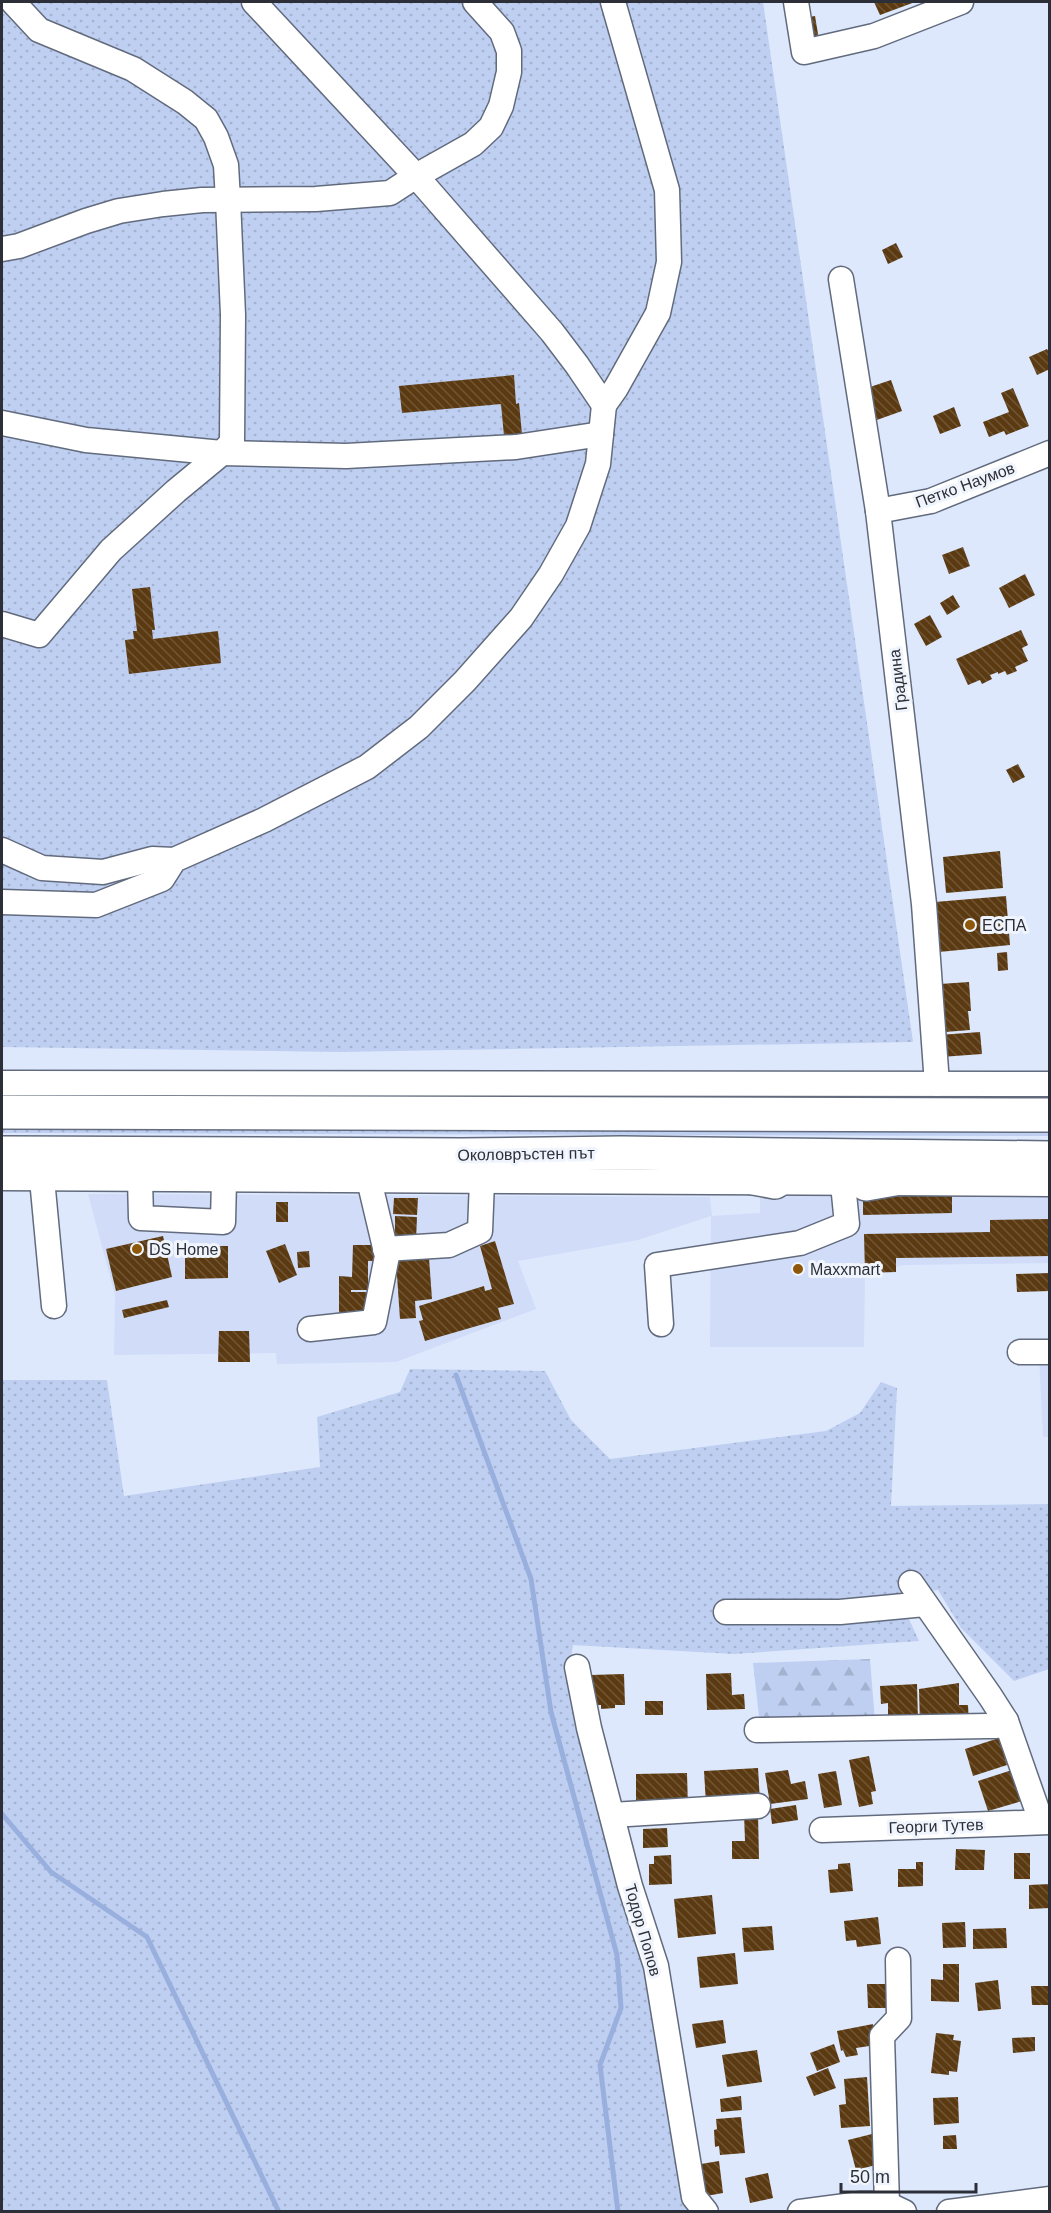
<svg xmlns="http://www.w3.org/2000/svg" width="1051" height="2213" font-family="Arial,sans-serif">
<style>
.built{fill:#d0dcf8}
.grass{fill:url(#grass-dots)}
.forest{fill:url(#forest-firs)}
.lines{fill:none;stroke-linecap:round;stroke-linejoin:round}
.stream{stroke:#99afdd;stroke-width:5}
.building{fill:url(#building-back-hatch)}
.minor-casing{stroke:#626b7d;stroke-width:27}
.highway-casing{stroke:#626b7d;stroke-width:36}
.minor{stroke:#fff;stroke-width:24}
.highway{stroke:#fff;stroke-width:33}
.poi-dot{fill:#8d5809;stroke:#f0f5fd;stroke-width:2}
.labels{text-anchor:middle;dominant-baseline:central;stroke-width:6;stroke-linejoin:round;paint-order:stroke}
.street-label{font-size:16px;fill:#2c2f37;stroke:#f0f5fd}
.poi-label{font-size:16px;fill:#2c2f37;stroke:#f0f5fd;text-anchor:start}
</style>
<defs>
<pattern id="grass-dots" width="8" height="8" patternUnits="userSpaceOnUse" patternTransform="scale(1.5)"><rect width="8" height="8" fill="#bfcff1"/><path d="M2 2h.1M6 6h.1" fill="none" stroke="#a4b2cf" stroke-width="1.8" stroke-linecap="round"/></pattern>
<pattern id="forest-firs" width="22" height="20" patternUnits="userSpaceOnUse" patternTransform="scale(1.5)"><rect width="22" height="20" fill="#bfcff1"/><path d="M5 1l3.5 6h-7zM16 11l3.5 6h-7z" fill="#a4b2cf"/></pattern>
<pattern id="building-back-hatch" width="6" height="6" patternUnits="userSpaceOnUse" patternTransform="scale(1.5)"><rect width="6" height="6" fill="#5b3a12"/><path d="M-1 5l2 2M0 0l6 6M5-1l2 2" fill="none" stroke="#6f5535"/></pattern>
</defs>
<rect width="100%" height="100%" fill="#dde8fd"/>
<!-- built -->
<g class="built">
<path d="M 88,1194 L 710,1197 L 712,1216 L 760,1213 L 760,1194 L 1049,1196 L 1049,1263 L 904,1265 L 865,1273 L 864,1347 L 710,1347 L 711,1216 L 638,1240 L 518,1261 L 536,1309 L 396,1362 L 277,1364 L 276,1353 L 114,1355 L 115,1295 Z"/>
<path d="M 1039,1354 L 1049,1354 L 1049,1437 L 1043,1437 Z"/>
</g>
<!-- grass -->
<g class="grass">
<path d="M 2,2 L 763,2 L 913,1042 L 339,1052 L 2,1047 Z"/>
<path d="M 740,1091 L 1050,1091 L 1049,1100 L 779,1100 L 738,1096 Z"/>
<path d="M 2,1127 L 1050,1128 L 1049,1136 L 2,1133 Z"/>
<path d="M 410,1369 L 545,1371 L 571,1420 L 610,1459 L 826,1431 L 860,1413 L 881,1382 L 897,1388 L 891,1506 L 1049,1504 L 1049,1669 L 1014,1681 L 961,1628 L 938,1590 L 898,1595 L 919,1641 L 734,1654 L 573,1645 L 568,1675 L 648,1968 L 679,2184 L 694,2211 L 2,2211 L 2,1380 L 107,1380 L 124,1496 L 320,1467 L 317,1417 L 400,1392 Z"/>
</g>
<!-- forest -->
<path class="forest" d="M 870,1659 L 875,1722 L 760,1725 L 753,1663 Z"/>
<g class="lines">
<!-- stream -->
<g class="stream">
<path d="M 456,1375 L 531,1579 L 551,1712 L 617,1955 L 621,2008 L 600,2065 L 618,2212"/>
<path d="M 2,1814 L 51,1872 L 147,1937 L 279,2212"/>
</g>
</g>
<!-- building -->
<g class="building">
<path d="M 874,2 L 915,2 L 880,15 Z"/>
<path d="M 815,16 L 819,40 L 807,42 L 803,18 Z"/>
<path d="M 896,243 L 903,257 L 888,264 L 882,250 Z"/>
<path d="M 1047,349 L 1050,354 L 1050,369 L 1037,375 L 1029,357 Z"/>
<path d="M 514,375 L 516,404 L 519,403 L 522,434 L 504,436 L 501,404 L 402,413 L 399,386 Z"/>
<path d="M 891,380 L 902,411 L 874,421 L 864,389 Z"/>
<path d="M 1013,388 L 1029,426 L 1006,435 L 1004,431 L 989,437 L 983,422 L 1009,412 L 1001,393 Z"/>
<path d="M 954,407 L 961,426 L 940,434 L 933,416 Z"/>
<path d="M 963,547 L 970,566 L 949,574 L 942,555 Z"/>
<path d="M 1025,574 L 1035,595 L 1009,608 L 999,588 Z"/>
<path d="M 150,587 L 155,630 L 152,630 L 153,639 L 218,631 L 221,663 L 129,674 L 125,640 L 134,639 L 133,631 L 137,631 L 132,589 Z"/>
<path d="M 953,595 L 960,607 L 947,615 L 940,603 Z"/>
<path d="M 930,615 L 942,637 L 926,646 L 914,624 Z"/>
<path d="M 1021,630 L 1028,645 L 1022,648 L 1028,661 L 1015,667 L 1017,671 L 1007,675 L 1005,671 L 998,674 L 998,672 L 990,675 L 992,679 L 982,684 L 980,680 L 968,685 L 956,659 Z"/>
<path d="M 1018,764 L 1025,777 L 1013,783 L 1006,770 Z"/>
<path d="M 1000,851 L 1003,888 L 946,893 L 943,857 Z"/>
<path d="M 1006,896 L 1010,945 L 939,952 L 935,902 Z"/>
<path d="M 1007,952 L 1008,970 L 998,971 L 997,953 Z"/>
<path d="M 969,982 L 971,1011 L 968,1011 L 970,1030 L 945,1032 L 940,984 Z"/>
<path d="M 980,1032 L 982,1054 L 941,1057 L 939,1035 Z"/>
<path d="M 952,1195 L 952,1213 L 863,1215 L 863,1197 Z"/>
<path d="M 394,1198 L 418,1198 L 417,1215 L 393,1214 Z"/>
<rect x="276" y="1202" width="12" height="20"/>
<path d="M 395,1216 L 417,1217 L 416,1240 L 395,1237 Z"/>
<path d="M 1050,1219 L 1050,1256 L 896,1258 L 896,1272 L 865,1273 L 864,1234 L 990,1232 L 990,1220 Z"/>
<path d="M 163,1236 L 172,1277 L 116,1291 L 106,1249 Z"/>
<path d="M 495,1241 L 514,1304 L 498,1308 L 501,1319 L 425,1341 L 419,1321 L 423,1320 L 419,1306 L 484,1286 L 485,1291 L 492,1289 L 480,1246 Z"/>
<path d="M 285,1244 L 297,1275 L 279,1283 L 266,1251 Z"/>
<path d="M 353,1245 L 377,1245 L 376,1261 L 368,1261 L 368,1290 L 351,1290 L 351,1292 L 367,1292 L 368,1316 L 339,1321 L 339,1276 L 352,1277 Z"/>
<path d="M 185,1246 L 228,1246 L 228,1278 L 185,1279 Z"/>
<path d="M 309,1251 L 310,1267 L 298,1268 L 297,1252 Z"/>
<path d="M 429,1258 L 432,1299 L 415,1301 L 416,1318 L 400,1319 L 396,1261 Z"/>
<path d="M 1050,1273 L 1050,1291 L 1017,1292 L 1016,1274 Z"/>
<path d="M 167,1300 L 169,1307 L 124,1318 L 122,1310 Z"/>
<path d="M 219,1331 L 249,1331 L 250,1362 L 218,1362 Z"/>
<path d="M 731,1673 L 732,1695 L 744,1694 L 745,1709 L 707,1710 L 706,1674 Z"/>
<path d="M 624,1674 L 625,1705 L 615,1705 L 615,1708 L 601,1709 L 601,1705 L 592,1705 L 591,1675 Z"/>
<path d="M 959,1683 L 959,1705 L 968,1705 L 969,1725 L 920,1727 L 919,1689 Z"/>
<path d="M 917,1684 L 918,1719 L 888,1720 L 888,1703 L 881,1704 L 880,1686 Z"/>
<rect x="645" y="1701" width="18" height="14"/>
<path d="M 999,1738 L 1007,1765 L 973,1776 L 965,1749 Z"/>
<path d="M 869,1756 L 876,1791 L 871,1792 L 873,1804 L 859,1807 L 849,1760 Z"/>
<path d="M 758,1768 L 760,1801 L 706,1804 L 704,1771 Z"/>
<path d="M 788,1770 L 791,1784 L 805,1781 L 808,1799 L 770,1804 L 765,1773 Z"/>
<path d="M 1012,1770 L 1022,1801 L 988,1811 L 978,1781 Z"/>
<path d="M 836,1771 L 842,1805 L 824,1808 L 818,1774 Z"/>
<path d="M 687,1773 L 688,1807 L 636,1808 L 636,1774 Z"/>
<path d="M 796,1805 L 798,1820 L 772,1824 L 770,1809 Z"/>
<path d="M 744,1814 L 758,1814 L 759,1859 L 732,1859 L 732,1841 L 745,1841 Z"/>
<path d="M 667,1828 L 668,1847 L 643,1848 L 643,1829 Z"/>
<path d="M 956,1849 L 985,1850 L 984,1870 L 955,1870 Z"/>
<rect x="1014" y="1853" width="16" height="26"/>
<path d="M 671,1855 L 672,1884 L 649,1885 L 649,1864 L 654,1864 L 654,1856 Z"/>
<path d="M 916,1862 L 923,1862 L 923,1886 L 898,1887 L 898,1869 L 916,1869 Z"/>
<path d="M 850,1863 L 853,1891 L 830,1893 L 828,1870 L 838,1869 L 838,1864 Z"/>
<path d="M 1050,1884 L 1050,1908 L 1029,1909 L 1029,1885 Z"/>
<path d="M 712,1895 L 716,1934 L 678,1938 L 674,1899 Z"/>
<path d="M 878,1917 L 881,1944 L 857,1947 L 856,1940 L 846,1941 L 844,1921 Z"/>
<path d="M 965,1922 L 966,1947 L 943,1948 L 942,1923 Z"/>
<path d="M 772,1926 L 774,1950 L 744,1952 L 742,1928 Z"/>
<path d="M 1006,1928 L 1007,1948 L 973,1949 L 973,1929 Z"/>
<path d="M 735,1953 L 738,1984 L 700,1988 L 697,1957 Z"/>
<path d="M 943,1964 L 959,1964 L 959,2002 L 931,2001 L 931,1979 L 943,1980 Z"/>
<path d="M 998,1980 L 1001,2009 L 978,2011 L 975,1983 Z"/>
<path d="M 867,1984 L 892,1984 L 892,2008 L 868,2008 Z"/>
<path d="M 1031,1986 L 1050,1986 L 1050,2005 L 1032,2005 Z"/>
<path d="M 723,2020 L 726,2043 L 696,2048 L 692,2024 Z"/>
<path d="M 873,2024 L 876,2045 L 856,2048 L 858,2055 L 846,2057 L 843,2050 L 841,2051 L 837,2031 Z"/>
<path d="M 936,2033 L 954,2035 L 953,2040 L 961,2041 L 957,2072 L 949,2071 L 949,2075 L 931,2073 Z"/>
<path d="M 1035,2037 L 1035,2051 L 1013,2053 L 1012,2038 Z"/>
<path d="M 834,2044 L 840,2062 L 817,2071 L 810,2053 Z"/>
<path d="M 757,2050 L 762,2082 L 727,2087 L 722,2055 Z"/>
<path d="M 828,2068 L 836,2088 L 814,2096 L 806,2077 Z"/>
<path d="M 867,2077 L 870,2126 L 841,2128 L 839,2105 L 846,2104 L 844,2079 Z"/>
<path d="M 741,2096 L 742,2110 L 721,2112 L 720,2099 Z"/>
<path d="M 958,2097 L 959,2123 L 934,2125 L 933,2098 Z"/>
<path d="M 741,2117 L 745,2153 L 720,2155 L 719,2146 L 715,2147 L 714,2130 L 717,2129 L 716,2119 Z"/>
<path d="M 872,2134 L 880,2164 L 856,2170 L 848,2140 Z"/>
<path d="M 956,2135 L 957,2149 L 943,2149 L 943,2136 Z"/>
<path d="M 719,2161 L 723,2193 L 706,2196 L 701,2164 Z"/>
<path d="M 768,2173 L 773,2198 L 750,2203 L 745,2178 Z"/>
</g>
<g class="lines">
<!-- minor casing -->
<g class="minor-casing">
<g id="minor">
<path d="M 796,2 L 804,52 L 874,36 L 961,2"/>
<path d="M 2,249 L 19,246 L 86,221 L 119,211 L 163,204 L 202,200 L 316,199 L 390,193 L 416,176 L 473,144 L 491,127 L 501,106 L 509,72 L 509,51 L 502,32 L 475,2"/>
<path d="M 841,279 L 878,511 L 924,904 L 937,1084"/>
<path d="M 604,405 L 616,388 L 658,313 L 669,262 L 667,190 L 613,2"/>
<path d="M 2,423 L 86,440 L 222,453 L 346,456 L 516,447 L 601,434"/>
<path d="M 878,511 L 931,501 L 1050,453"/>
<path d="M 2,624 L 39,635 L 111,550 L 176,491 L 222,453 L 232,442 L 233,315 L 228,200 L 226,165 L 216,137 L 206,119 L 185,102 L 133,69 L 39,30 L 13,2"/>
<path d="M 2,850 L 42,868 L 103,872 L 152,859 L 174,860"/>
<path d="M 2,902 L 96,905 L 162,879 L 174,860 L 264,820 L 367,767 L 419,727 L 465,681 L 521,618 L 551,574 L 578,526 L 598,464 L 604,405 L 577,365 L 552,332 L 416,176 L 254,2"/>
<path d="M 2,1083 L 1050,1084"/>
<path d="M 2,1178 L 1050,1184"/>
<path d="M 42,1179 L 54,1306"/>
<path d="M 140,1179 L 141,1218 L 223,1222 L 224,1180"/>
<path d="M 385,1249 L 449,1245 L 480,1231 L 482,1181"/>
<path d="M 661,1324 L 657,1265 L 800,1243 L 847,1224 L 843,1184"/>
<path d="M 310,1329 L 374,1322 L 387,1256 L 369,1180"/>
<path d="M 1020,1352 L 1050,1352"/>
<path d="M 911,1583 L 990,1696 L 1006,1721 L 1041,1821"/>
<path d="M 726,1612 L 840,1612 L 925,1604"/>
<path d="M 577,1667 L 589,1728 L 630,1886 L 656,1966 L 694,2197 L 706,2212"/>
<path d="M 757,1730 L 987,1726 L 996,1726 L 1006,1721"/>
<path d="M 612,1815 L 758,1806"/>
<path d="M 822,1830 L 1050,1822"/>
<path d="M 887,2204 L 882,2036 L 899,2018 L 898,1960"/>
<path d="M 800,2212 L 861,2204 L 887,2204 L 904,2212"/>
<path d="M 949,2212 L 1050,2199"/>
</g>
</g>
<!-- highway casing -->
<g class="highway-casing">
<g id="highway">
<path d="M 2,1112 L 1050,1115"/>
<path d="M 2,1153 L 462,1155 L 621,1153 L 1050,1158"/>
<path d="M 711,1170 L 775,1182"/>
<path d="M 866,1184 L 934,1172"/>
</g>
</g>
<!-- minor -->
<use href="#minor" class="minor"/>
<!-- highway -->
<use href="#highway" class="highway"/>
</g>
<!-- markers -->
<g class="poi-dot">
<circle cx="970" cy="925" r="6"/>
<circle cx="137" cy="1249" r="6"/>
<circle cx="798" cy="1269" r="6"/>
</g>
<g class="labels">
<!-- street labels -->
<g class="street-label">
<text transform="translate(965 485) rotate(-20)">Петко Наумов</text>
<text transform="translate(898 680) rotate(-97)">Градина</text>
<text transform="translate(526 1154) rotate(-1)">Околовръстен път</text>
<text transform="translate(936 1826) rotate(-2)">Георги Тутев</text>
<text transform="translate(643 1930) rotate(74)">Тодор Попов</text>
</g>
<!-- poi labels -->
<g class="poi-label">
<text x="982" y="925">ЕСПА</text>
<text x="149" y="1249">DS Home</text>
<text x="810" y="1269">Maxxmart</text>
</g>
</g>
<!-- border -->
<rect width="1051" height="2213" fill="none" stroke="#2c2f37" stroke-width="6"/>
<!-- scale -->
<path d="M841 2183v9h135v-9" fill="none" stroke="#2c2f37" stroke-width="3"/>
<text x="850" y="2183" font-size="18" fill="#2c2f37" stroke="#f0f5fd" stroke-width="4.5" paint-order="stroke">50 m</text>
</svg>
